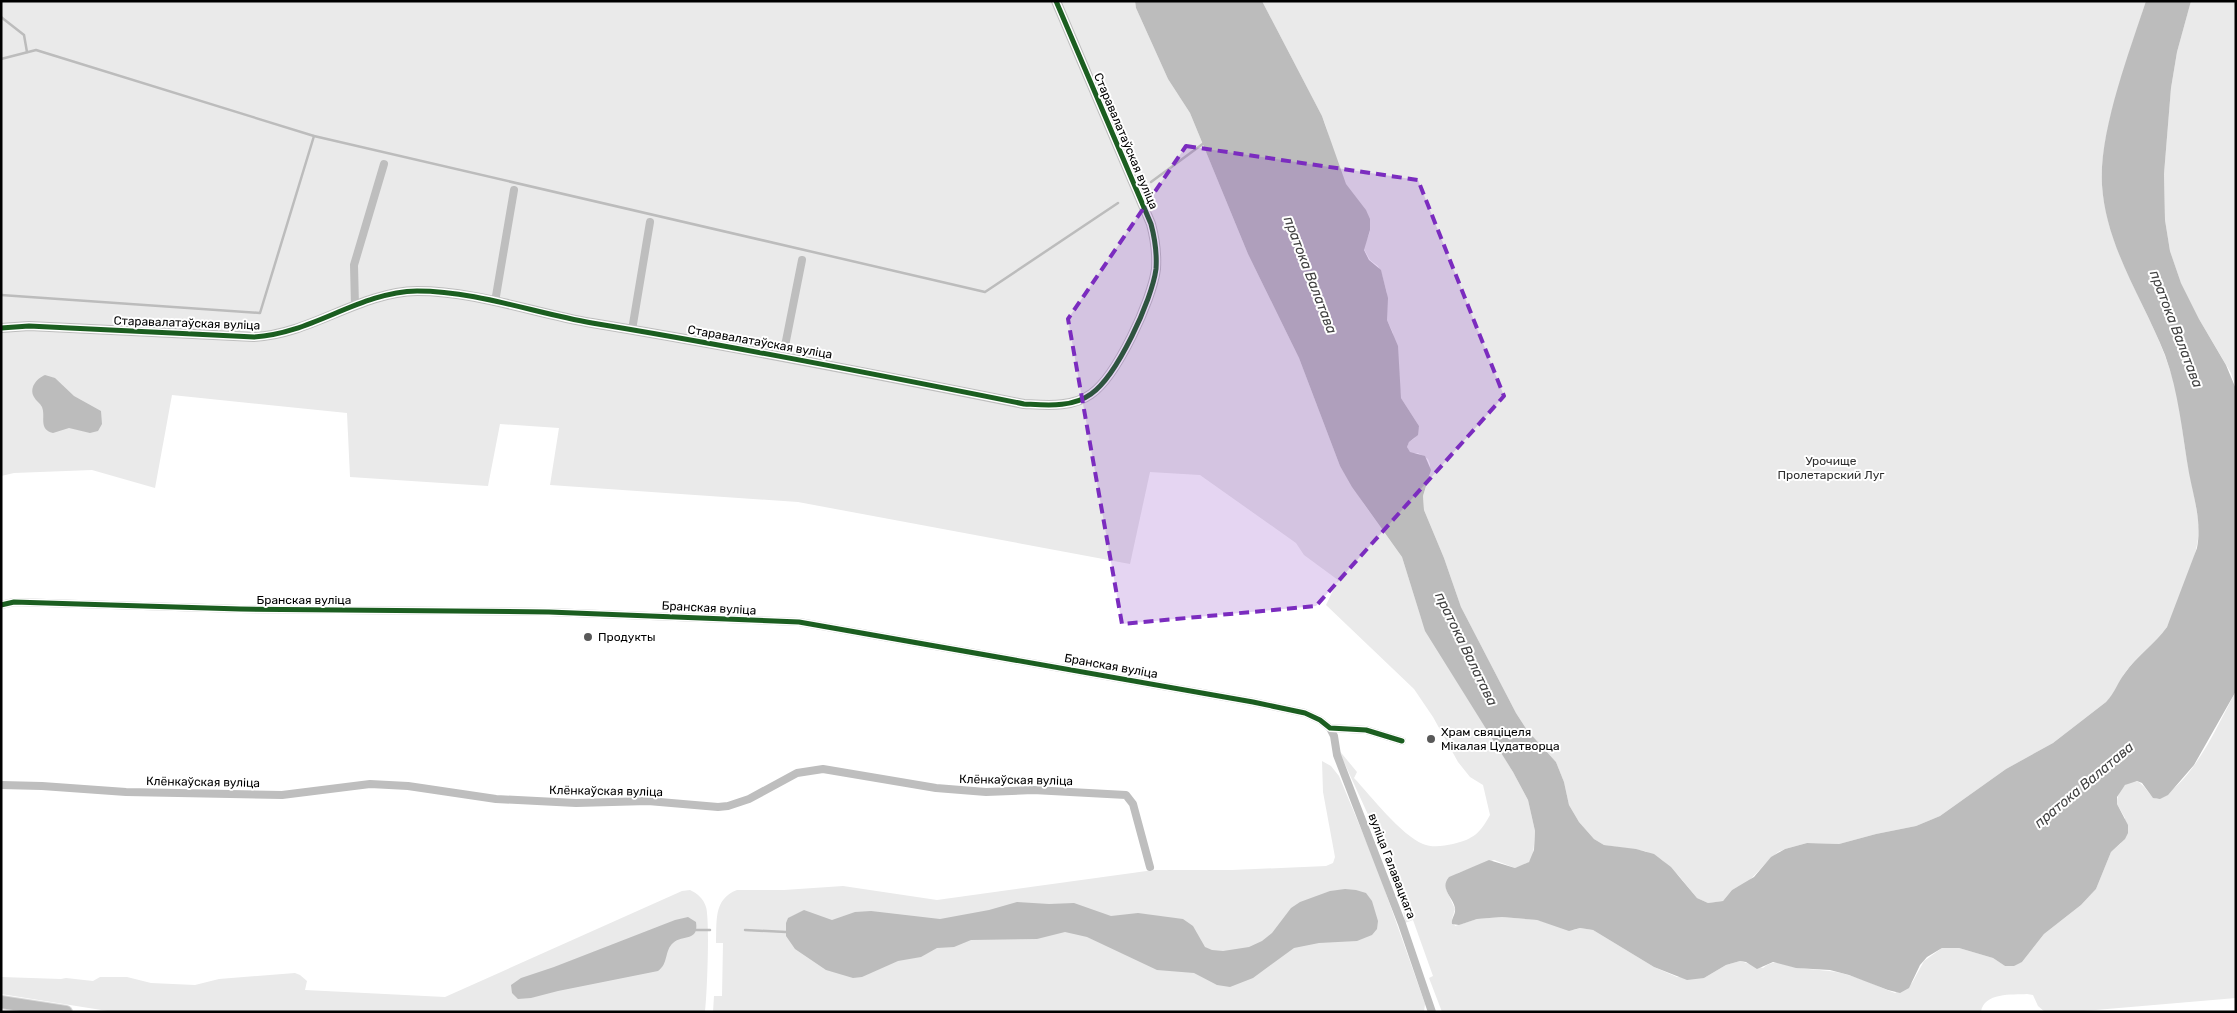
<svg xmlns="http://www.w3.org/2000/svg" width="2237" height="1013" font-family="Rubik,sans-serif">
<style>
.green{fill:#eaeaea}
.water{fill:#bcbcbc}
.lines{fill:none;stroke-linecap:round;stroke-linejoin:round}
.stream{stroke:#bcbcbc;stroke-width:2.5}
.primary-casing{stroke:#dbdbdb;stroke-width:14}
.minor{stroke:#bebebe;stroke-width:8}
.tertiary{stroke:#bebebe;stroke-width:10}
.primary{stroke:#bdbdbd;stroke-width:12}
.cycleway-casing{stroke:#fff;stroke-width:8}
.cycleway{stroke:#1b5e20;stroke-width:5}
.marked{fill:#7b2cbf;fill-opacity:0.2;stroke:#7b2cbf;stroke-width:4;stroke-dasharray:10 6;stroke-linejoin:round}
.poi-dot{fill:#595959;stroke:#fff;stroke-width:2}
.labels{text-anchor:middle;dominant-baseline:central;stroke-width:4;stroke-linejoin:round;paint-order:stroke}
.street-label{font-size:12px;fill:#000;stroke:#fff}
.park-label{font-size:12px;fill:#303030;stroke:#fff}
.poi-label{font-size:12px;fill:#000;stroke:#fff;text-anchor:start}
.water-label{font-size:14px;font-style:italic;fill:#414141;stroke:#fff}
</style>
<rect width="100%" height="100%" fill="#fff"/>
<!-- green -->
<g class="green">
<path d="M 1,1 L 1135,1 L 1136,8 L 1168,79 L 1190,113 L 1248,254 L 1299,358 L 1340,466 L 1364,504 L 1402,557 L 1422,621 L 1513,772 L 1528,800 L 1535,831 L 1533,857 L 1526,865 L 1515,868 L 1494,860 L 1458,873 L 1446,889 L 1455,909 L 1452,919 L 1455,926 L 1477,919 L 1502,917 L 1537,920 L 1574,930 L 1580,928 L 1593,930 L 1654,967 L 1677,977 L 1704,978 L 1726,965 L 1740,961 L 1763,968 C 1775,957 1784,966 1799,968 C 1815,970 1832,970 1848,975 C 1864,979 1879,987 1895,993 L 1912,983 L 1924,961 L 1942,948 L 1959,948 L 1993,958 L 2005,966 L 2022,962 L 2044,934 L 2081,905 L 2096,889 L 2111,852 L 2121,843 L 2125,818 L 2117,804 C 2117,797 2119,791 2124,786 C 2141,771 2145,794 2157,799 C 2193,784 2218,724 2236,691 L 2236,998 L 2072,1012 L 2045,1012 L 2038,1006 L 2033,995 L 2027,994 C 2012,995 1984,992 1981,1012 L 1442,1012 L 1429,978 L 1433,976 L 1413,920 L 1405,923 L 1399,884 L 1392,867 L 1338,749 L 1357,772 L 1354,778 C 1371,796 1401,835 1423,844 C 1432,848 1444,846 1453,844 C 1474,839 1480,833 1490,815 L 1483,785 L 1470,777 L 1458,762 L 1433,717 L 1414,689 L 1326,605 L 1338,580 L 1304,555 L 1296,543 L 1200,475 L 1150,472 L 1130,564 L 798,502 L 550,485 L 559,428 L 500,424 L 488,486 L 350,477 L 347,413 L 172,395 L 155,488 L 92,470 L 14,473 L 1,476 Z"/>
<path d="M 1262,1 L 2146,1 C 2130,53 2099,132 2102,185 C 2107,253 2150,308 2170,370 C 2179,395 2181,422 2185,448 C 2189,474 2196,500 2199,527 C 2199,554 2178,612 2162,635 C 2152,648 2137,657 2127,670 C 2118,681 2116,693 2106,702 L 2053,743 L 2006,769 L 1940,816 L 1916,826 L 1876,834 L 1839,844 L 1807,843 L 1785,849 L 1778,852 L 1766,863 L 1749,881 L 1732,890 L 1723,901 L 1708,903 L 1697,898 L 1679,876 L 1662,860 L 1645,851 L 1604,845 L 1594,839 L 1579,822 L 1569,805 L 1564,782 L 1556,762 L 1527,730 L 1516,713 L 1461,607 L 1444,558 L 1424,510 L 1423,496 L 1430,475 L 1430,464 L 1428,459 L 1418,453 L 1410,453 L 1407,447 L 1409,442 L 1415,438 L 1419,426 L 1401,398 L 1393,333 L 1387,320 L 1387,293 L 1382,275 L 1378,266 L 1370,260 L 1364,249 C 1364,242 1369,237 1370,231 C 1372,216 1351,195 1345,183 C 1334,162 1331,137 1322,116 Z"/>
<path d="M 2191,1 L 2236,1 L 2236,389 L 2231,373 L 2199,319 L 2181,283 L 2170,251 L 2165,220 L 2164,174 L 2171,88 L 2177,52 Z"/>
<path d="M 1322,761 L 1331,766 L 1339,776 L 1376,865 L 1425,1004 L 1424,1012 L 713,1012 L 714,996 L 722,996 L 723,943 L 716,943 C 717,922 713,899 737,890 L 784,890 L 843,886 L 937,900 L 1154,870 L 1232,870 L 1326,866 L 1333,863 L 1335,857 L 1323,792 Z"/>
<path d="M 690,890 C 698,894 703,898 706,907 C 710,920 707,996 705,1012 L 114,1012 L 1,994 L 1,977 L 61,979 L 66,978 L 93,981 L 100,977 L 127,977 L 151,983 L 195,985 L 219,979 L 295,973 L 300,975 L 307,981 L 305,990 L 445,997 L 682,891 Z"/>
</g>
<!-- water -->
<g class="water">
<path d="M 1135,1 L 1262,1 L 1322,116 L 1346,184 L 1366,210 L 1370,219 L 1370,230 L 1364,250 L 1369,260 L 1381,270 L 1388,298 L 1387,320 L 1398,346 L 1401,398 L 1419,426 L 1418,435 L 1409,442 L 1407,447 L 1410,452 L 1425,456 L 1431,470 L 1423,496 L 1424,510 L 1444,558 L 1461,607 L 1516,713 L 1527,730 L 1556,762 L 1564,782 L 1569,805 L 1579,822 L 1594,839 L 1604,845 L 1636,849 L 1654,854 L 1671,867 L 1697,898 L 1708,903 L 1723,901 L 1732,890 L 1754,877 L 1771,857 L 1785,849 L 1807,843 L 1839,844 L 1876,834 L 1916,826 L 1940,816 L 2006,769 L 2053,743 L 2106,702 C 2115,693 2117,683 2125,673 C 2137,656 2155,644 2167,627 L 2197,548 C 2202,522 2194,499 2189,473 C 2182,433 2179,393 2165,355 C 2143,299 2106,247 2102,185 C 2099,131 2129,53 2146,1 L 2191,1 L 2177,52 L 2171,88 L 2164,174 L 2165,220 L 2170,251 L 2181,283 L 2199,319 L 2226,365 L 2236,389 L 2236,691 L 2194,765 L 2168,795 L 2160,799 L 2153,798 L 2142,783 L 2137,781 L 2125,785 L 2117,797 L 2117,804 L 2128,825 L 2128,833 L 2125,839 L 2111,852 L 2096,889 L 2081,905 L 2044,934 L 2022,962 L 2014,966 L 2005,966 L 1993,958 L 1959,948 L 1942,948 L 1927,957 L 1920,965 L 1909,988 L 1900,993 L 1888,990 L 1849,975 L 1830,970 L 1796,968 L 1773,962 L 1757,969 L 1746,962 L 1740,961 L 1726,965 L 1704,978 L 1687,980 L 1654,967 L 1593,930 L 1580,928 L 1569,931 L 1537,920 L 1502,917 L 1477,919 L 1459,925 L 1452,924 C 1451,918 1456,915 1455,908 C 1453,897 1439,889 1449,877 L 1489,860 L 1515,868 L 1529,862 L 1534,850 L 1535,831 L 1528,800 L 1513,772 L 1425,631 L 1402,557 L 1352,487 L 1340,466 L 1299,358 L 1248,254 L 1190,113 L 1168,79 L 1136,8 Z"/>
<path d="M 45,375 L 55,378 L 74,396 L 101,411 L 102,424 L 98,431 L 90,433 L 69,428 L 53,433 C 38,429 46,417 42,407 C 40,403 36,401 34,397 C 29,388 36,379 45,375 Z"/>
<path d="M 1345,889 L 1356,890 L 1366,893 L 1372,901 L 1378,921 L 1377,929 L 1372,935 L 1357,941 L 1319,943 L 1294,948 L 1253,978 L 1230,987 L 1217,985 L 1194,973 L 1157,970 L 1087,937 L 1065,932 L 1037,939 L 971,940 L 954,947 L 937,948 L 921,957 L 898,961 L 862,977 L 853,978 L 826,970 L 795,949 L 786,936 L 786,923 L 788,918 L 804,910 L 832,920 L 855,912 L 871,911 L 940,919 L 989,910 L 1017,902 L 1049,904 L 1074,903 L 1111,916 L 1138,913 L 1183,919 L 1193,926 L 1205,947 L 1212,950 L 1223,951 L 1249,947 L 1262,941 L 1272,933 L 1291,908 L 1300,902 L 1330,891 Z"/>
<path d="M 688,917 L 696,922 C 699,942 683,934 673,943 C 664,951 669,963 658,971 L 558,991 L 531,998 L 518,999 L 512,993 L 511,985 L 521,978 L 554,967 L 675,920 Z"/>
</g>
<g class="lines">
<!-- stream -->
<g class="stream">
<path d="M 1,17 L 24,35 L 27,52"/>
<path d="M 1,59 L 36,50 L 314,136 L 985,292 L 1118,203"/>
<path d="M 1151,182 L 1204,143"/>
<path d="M 1,295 L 260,313 L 314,136"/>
<path d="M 694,930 L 710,930"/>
<path d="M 745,930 L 786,932"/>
</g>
<!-- primary casing -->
<g class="primary-casing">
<path id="primary" d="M 1,1002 L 66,1012"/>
</g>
<!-- minor -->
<g class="minor">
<path d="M 495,302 L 514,190"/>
<path d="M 355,306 L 354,265 L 384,164"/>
<path d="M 632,330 L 650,222"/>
<path d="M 783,356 L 802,260"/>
<path d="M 1,605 L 14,602 L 240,609 L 549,612 L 799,622 L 1253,702 L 1305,713 L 1320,720 L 1330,728 L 1366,730 L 1402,741"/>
<path d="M 1330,728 L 1334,736 L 1337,755 L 1402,924 L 1432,1012"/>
<path d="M 1,785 L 42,786 L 126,792 L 282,795 L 370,784 L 408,786 L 496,799 L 576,803 L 648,801 L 718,807 L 728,806 L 749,799 L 797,773 L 823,769 L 936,788 L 986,792 L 1033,790 L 1126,795 L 1133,804 L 1150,867"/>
</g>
<!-- tertiary -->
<path class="tertiary" d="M 1,328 L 29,326 L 254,337 C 312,334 359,292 417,291 C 476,291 534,313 592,323 C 737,347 880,375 1024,404 C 1046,405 1072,408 1091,394 C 1117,376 1152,300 1156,269 C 1157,254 1155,239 1151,224 L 1056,1"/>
<!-- primary -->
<use href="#primary" class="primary"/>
<!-- cycleway casing -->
<g class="cycleway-casing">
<g id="cycleway">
<path d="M 1,328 L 29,326 L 254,337 C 312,334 359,292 417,291 C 476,291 534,313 592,323 C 737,347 880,375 1024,404 C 1046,405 1072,408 1091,394 C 1117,376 1152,300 1156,269 C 1157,254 1155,239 1151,224 L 1056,1"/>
<path d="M 1,605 L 14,602 L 240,609 L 549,612 L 799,622 L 1253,702 L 1305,713 L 1320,720 L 1330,728 L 1366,730 L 1402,741"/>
</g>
</g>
<!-- cycleway -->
<use href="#cycleway" class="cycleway"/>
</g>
<!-- marked area -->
<path class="marked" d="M 1186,146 L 1418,180 L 1504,396 L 1316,606 L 1122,624 L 1068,319 Z"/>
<!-- markers -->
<g class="poi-dot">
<circle cx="588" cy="637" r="5"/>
<circle cx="1431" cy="739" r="5"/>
</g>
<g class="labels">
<!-- street labels -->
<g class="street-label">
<text transform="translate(1126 141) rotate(67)">Старавалатаўская вуліца</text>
<text transform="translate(187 323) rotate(2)">Старавалатаўская вуліца</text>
<text transform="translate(760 342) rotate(10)">Старавалатаўская вуліца</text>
<text x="304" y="600">Бранская вуліца</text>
<text transform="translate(709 608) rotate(3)">Бранская вуліца</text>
<text transform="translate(1111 666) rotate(10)">Бранская вуліца</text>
<text transform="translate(1016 780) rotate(1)">Клёнкаўская вуліца</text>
<text transform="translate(203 782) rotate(1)">Клёнкаўская вуліца</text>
<text transform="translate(606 791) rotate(1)">Клёнкаўская вуліца</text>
<text transform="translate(1392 866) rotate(69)">вуліца Галавацкага</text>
</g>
<!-- park labels -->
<g class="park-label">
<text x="1831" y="461">Урочище<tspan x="1831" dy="14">Пролетарский Луг</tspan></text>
</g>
<!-- poi labels -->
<g class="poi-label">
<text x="598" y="637">Продукты</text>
<text x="1441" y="732">Храм свяціцеля<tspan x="1441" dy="14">Мікалая Цудатворца</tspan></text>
</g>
<!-- water labels -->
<g class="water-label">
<text transform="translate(1310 275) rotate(69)">пратока Валатава</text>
<text transform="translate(2176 329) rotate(69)">пратока Валатава</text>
<text transform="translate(1466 649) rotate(64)">пратока Валатава</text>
<text transform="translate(2084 785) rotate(-40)">пратока Валатава</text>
</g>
</g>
<!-- border -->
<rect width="2237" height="1013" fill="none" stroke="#000000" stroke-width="5"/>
</svg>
